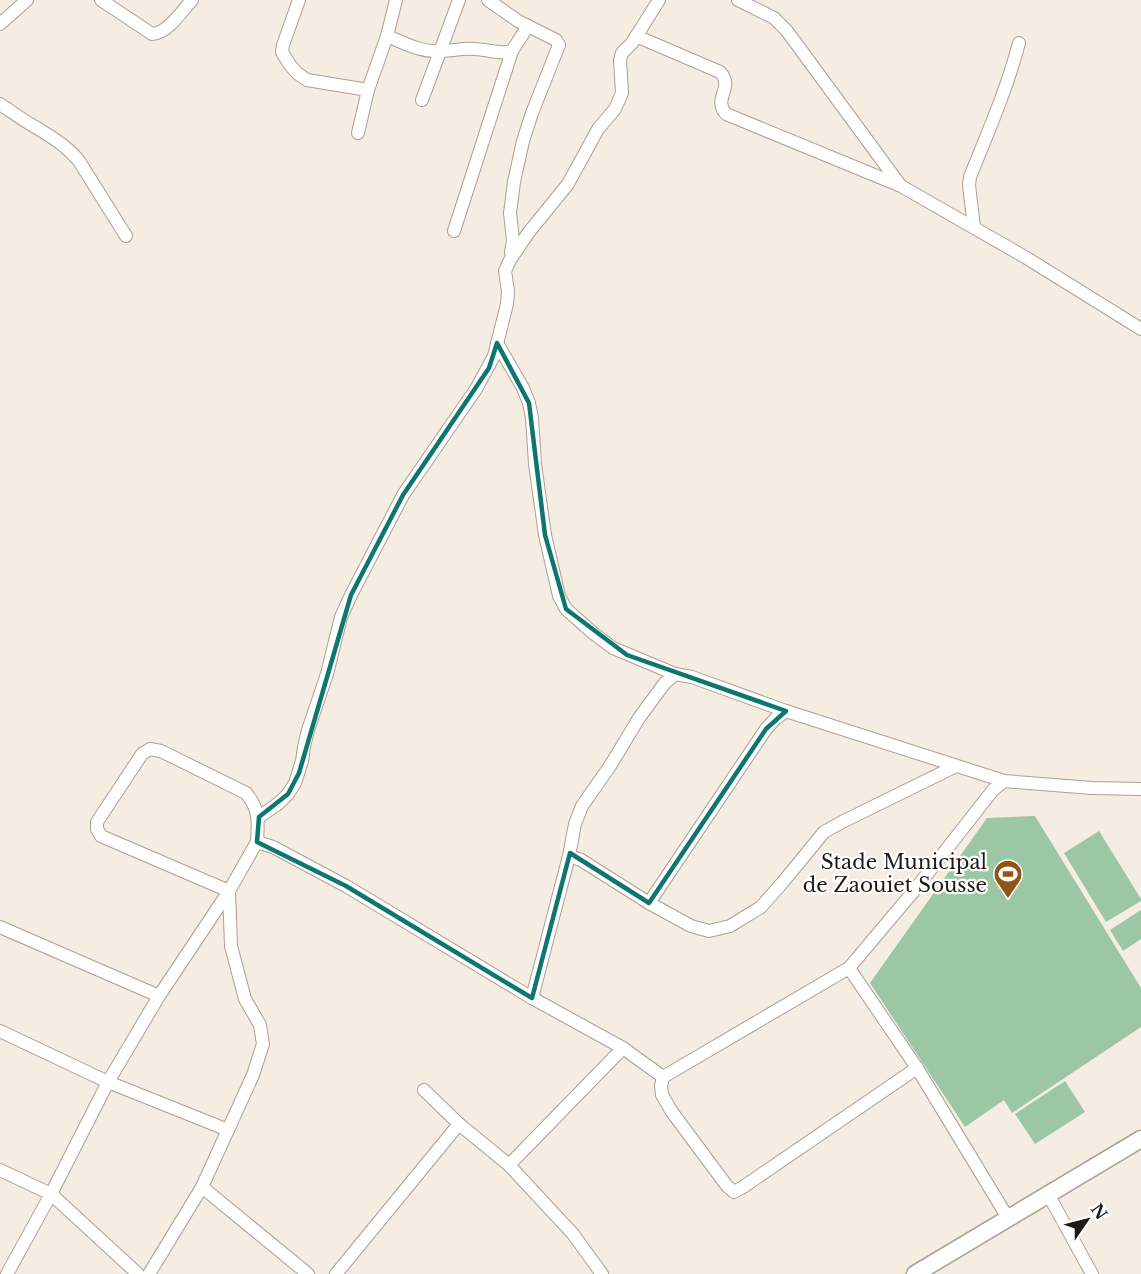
<svg xmlns="http://www.w3.org/2000/svg" width="1141" height="1274" font-family="'Libre Baskerville',serif">
<style>
.green{fill:#9cc7a5}
.lines{fill:none;stroke-linecap:round;stroke-linejoin:round}
.street-casing{stroke:#a9a096;stroke-width:14}
.secondary-casing{stroke:#a9a096;stroke-width:19}
.street{stroke:#fff;stroke-width:12}
.secondary{stroke:#fff;stroke-width:16}
.marked{fill:none;stroke:#0f766e;stroke-width:4.5;stroke-linejoin:round}
.labels{text-anchor:middle;dominant-baseline:central;stroke-width:4.5;stroke-linejoin:round;paint-order:stroke}
.poi-label{font-size:20px;fill:#1e1b17;stroke:#fff;text-anchor:end}
</style>
<rect width="100%" height="100%" fill="#f5ece2"/>
<!-- green -->
<g class="green">
<path d="M 1035,816 L 1141,988 L 1141,1027 L 1012,1113 L 1004,1100 L 965,1127 L 870,983 L 987,818 Z"/>
<path d="M 1099,831 L 1141,899 L 1141,901 L 1106,922 L 1064,853 Z"/>
<path d="M 1141,910 L 1141,939 L 1123,951 L 1110,930 Z"/>
<path d="M 1065,1081 L 1085,1112 L 1035,1144 L 1015,1114 Z"/>
</g>
<g class="lines">
<!-- street casing -->
<g class="street-casing">
<g id="street">
<path d="M 101,0 L 152,34 C 167,34 182,11 192,0"/>
<path d="M 299,0 L 283,45 L 282,52 L 290,65 L 297,73 L 307,80 L 368,90"/>
<path d="M 488,0 L 518,21 L 556,40 L 559,45 L 532,113 L 523,141 L 514,182 L 510,213 L 513,240 L 511,253"/>
<path d="M 738,0 L 774,18 L 787,31 L 900,185"/>
<path d="M 0,24 L 27,0"/>
<path d="M 387,36 C 404,43 422,53 441,51 C 452,51 463,48 474,49 C 487,49 499,55 512,51 L 528,26"/>
<path d="M 636,36 L 720,72 C 735,88 712,98 726,114 L 901,186 L 1025,257 L 1141,329"/>
<path d="M 422,100 L 459,0"/>
<path d="M 0,104 C 12,112 24,121 37,128 C 53,138 67,146 79,161 L 126,236"/>
<path d="M 358,133 L 368,90 L 387,36 L 396,0"/>
<path d="M 974,227 L 969,185 L 970,177 C 988,132 1007,89 1019,43"/>
<path d="M 454,231 L 512,51"/>
<path d="M 497,343 L 523,388 L 529,403 L 532,418 L 535,464 L 545,535 L 559,596 L 566,609 L 593,633 L 613,648 L 675,674"/>
<path d="M 786,711 L 692,677 L 675,674 L 664,684 L 639,718 L 610,766 L 582,806 L 575,824 L 569,856 L 532,998 L 623,1048 L 663,1077 L 849,968 L 917,1068 L 1008,1218"/>
<path d="M 259,817 L 279,803 L 288,794 L 295,783 L 302,761 L 304,747 L 308,730 L 327,674 L 341,617 L 351,595 L 403,495 L 476,389 L 494,356 L 507,304 L 508,291 L 505,271 L 510,260 L 529,232 L 568,184 L 598,129 L 615,109 L 622,93 L 620,60 L 622,53 L 632,43 L 659,0"/>
<path d="M 569,856 L 581,860 L 649,903 L 691,926 L 709,931 L 730,926 L 761,907 L 783,882 L 824,832 L 842,822 L 956,766"/>
<path d="M 649,903 L 766,729 L 776,718 L 786,711 L 1004,781"/>
<path d="M 0,927 L 159,996"/>
<path d="M 849,968 L 913,892 L 993,790 L 1004,781 L 1092,788 L 1141,789"/>
<path d="M 0,1031 L 108,1082 L 228,1130"/>
<path d="M 663,1077 L 661,1086 L 662,1095 L 672,1112 L 727,1186 L 734,1192 L 743,1187 L 917,1068"/>
<path d="M 424,1090 L 459,1124 L 509,1165 L 573,1234 L 602,1274"/>
<path d="M 509,1165 L 623,1048"/>
<path d="M 0,1170 L 51,1194 L 108,1082 L 159,996 L 229,891 L 257,842 L 273,847 L 346,886 L 532,998"/>
<path d="M 202,1187 L 253,1075 L 263,1044 L 260,1025 L 245,999 L 231,946 L 229,891 L 101,836 L 97,829 L 97,822 L 142,754 L 150,749 L 161,751 L 246,793 C 260,810 258,821 257,842"/>
<path d="M 1048,1194 L 1092,1274"/>
<path d="M 7,1274 L 51,1194 L 138,1274"/>
<path d="M 149,1274 L 202,1187 L 308,1274"/>
<path d="M 336,1274 L 459,1124"/>
</g>
</g>
<!-- secondary casing -->
<g class="secondary-casing">
<path id="secondary" d="M 915,1274 L 1141,1139"/>
</g>
<!-- street -->
<use href="#street" class="street"/>
<!-- secondary -->
<use href="#secondary" class="secondary"/>
</g>
<!-- marked area -->
<path class="marked" d="M 497,343 L 529,403 L 545,535 L 566,609 L 627,655 L 786,711 L 766,729 L 649,903 L 570,853 L 532,998 L 346,886 L 257,842 L 259,817 L 288,794 L 299,773 L 351,595 L 403,495 L 489,368 Z"/>
<!-- icons -->
<defs>
<g id="stadium-pin" transform="scale(1.5)"><path d="M0 17L-7.5 6A9.5 9.5 0 1 1 7.5 6Z" fill="#915515" stroke="#fff"/><path d="M0-5a6.5 5 0 1 0 0 10a6.5 5 0 1 0 0-10ZM-3.5-1.8h7v3.6h-7Z" fill="#fff"/></g>
</defs>
<g fill-rule="evenodd">
<use href="#stadium-pin" x="1008" y="874"/>
</g>
<g class="labels">
<!-- poi labels -->
<g class="poi-label">
<text x="987" y="862">Stade Municipal<tspan x="987" dy="23">de Zaouiet Sousse</tspan></text>
</g>
</g>
<!-- north arrow -->
<g transform="translate(1087 1220) rotate(55)" stroke="#ffffff" stroke-width="4.5" paint-order="stroke">
<path d="M0-4.5L10 22L0 15L-10 22Z" fill="#1e1b17"/>
<text y="-9" font-size="16" font-weight="bold" text-anchor="middle" fill="#1e1b17">N</text>
</g>
</svg>
